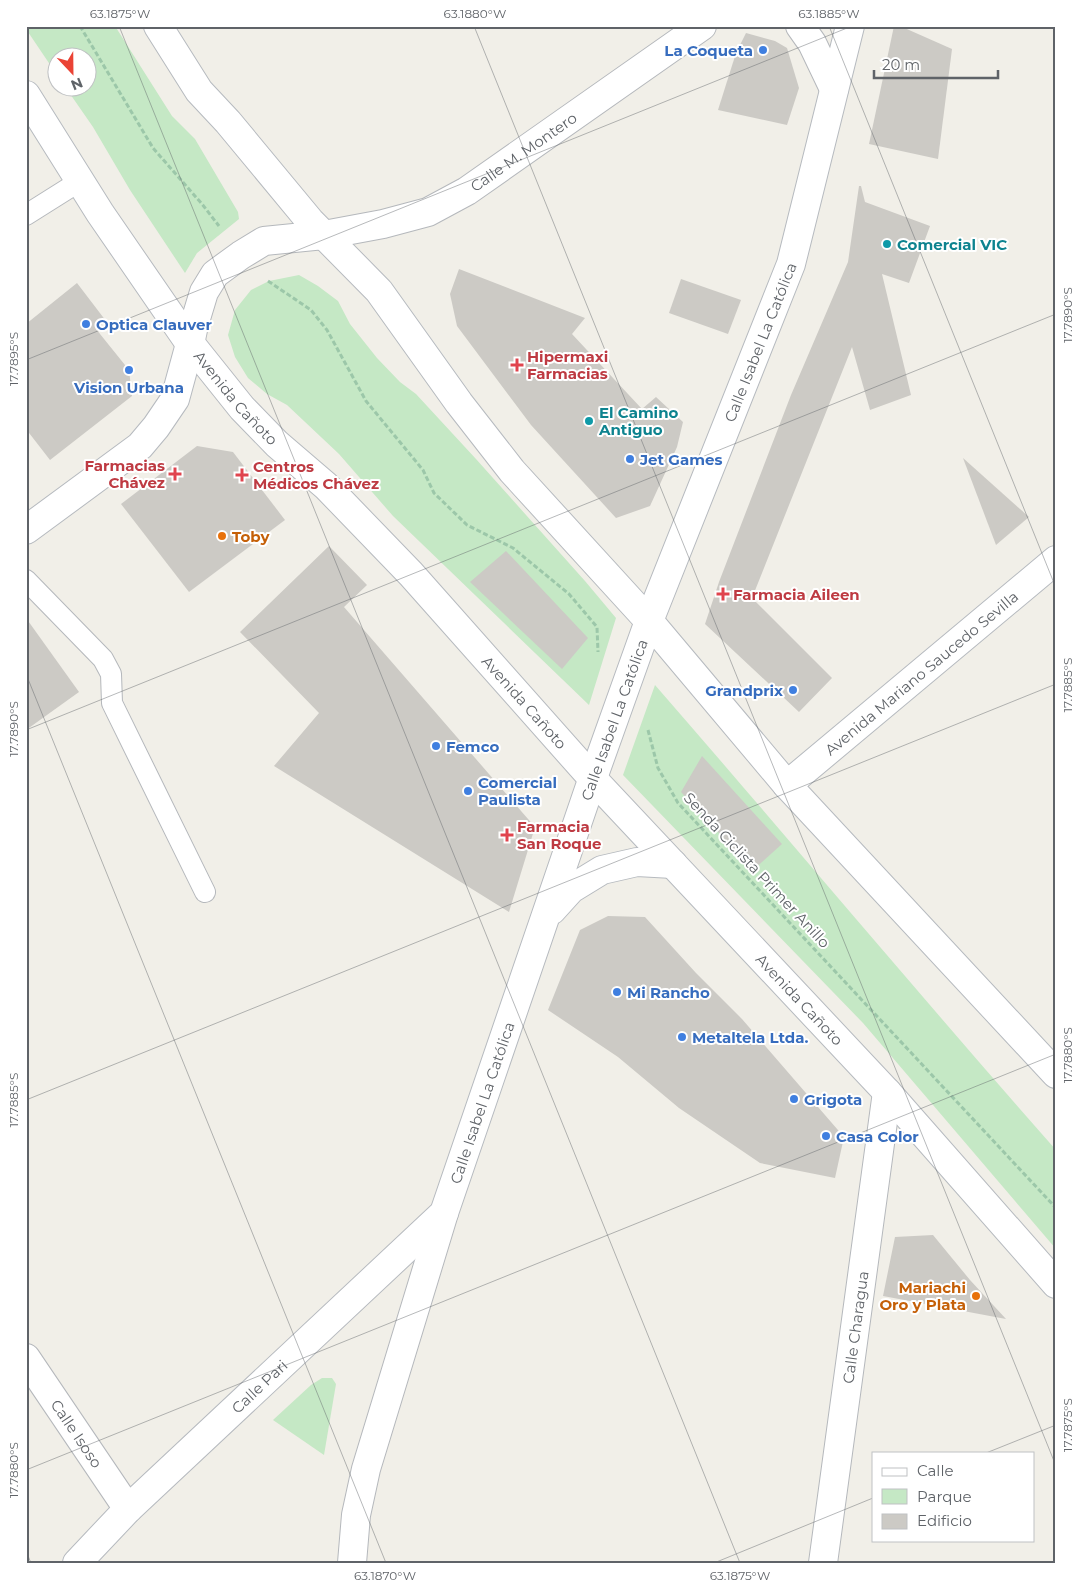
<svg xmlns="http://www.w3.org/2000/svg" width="1082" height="1589" font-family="Montserrat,sans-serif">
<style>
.green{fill:#c5e8c5}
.building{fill:#cccac5}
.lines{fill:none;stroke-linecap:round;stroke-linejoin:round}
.lane-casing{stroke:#b5b8bc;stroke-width:22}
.street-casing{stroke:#b5b8bc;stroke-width:30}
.secondary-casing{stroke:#b6babf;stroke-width:30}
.path{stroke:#9cc7a9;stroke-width:3;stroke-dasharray:5 2.5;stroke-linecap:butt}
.lane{stroke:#fff;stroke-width:20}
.street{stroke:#fff;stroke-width:28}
.secondary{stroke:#fff;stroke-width:28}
.ticks{fill:none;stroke:#5f6368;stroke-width:1;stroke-opacity:0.45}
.shop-dot{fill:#3f7fe0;stroke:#fff;stroke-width:2}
.culture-dot{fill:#0f9aa8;stroke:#fff;stroke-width:2}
.health-dot{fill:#e0444e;stroke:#fff;stroke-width:2}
.food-dot{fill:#e8710a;stroke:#fff;stroke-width:2}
.labels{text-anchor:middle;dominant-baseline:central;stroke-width:4;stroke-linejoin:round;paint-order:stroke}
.shop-label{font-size:15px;font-weight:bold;fill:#366cbe;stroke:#fff;text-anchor:start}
.street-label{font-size:15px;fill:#5f6368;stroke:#fff}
.culture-label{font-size:15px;font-weight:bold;fill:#0d838f;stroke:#fff;text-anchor:start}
.health-label{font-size:15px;font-weight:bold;fill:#be3a42;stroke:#fff;text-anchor:start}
.food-label{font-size:15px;font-weight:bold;fill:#c56008;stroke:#fff;text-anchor:start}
.neatline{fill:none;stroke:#5f6368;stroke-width:2}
.ticks-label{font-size:12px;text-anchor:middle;fill:#5f6368}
</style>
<rect width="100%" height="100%" fill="#f1efe8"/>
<!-- green -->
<g class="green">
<path d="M 26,26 L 115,26 L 172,116 L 195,139 L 238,212 L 239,219 L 197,253 L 185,273 L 130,190 L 93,127 L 66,88 L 88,88 L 88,58 L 58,58 L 57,75 L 26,29 Z"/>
<path d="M 299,275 L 318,286 L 338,301 L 350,324 L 377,358 L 400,382 L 416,394 L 476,459 L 585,581 L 616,618 L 589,705 L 393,516 L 339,454 L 287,405 L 267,394 L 248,378 L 235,357 L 228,335 L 235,310 L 251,290 L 269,281 Z"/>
<path d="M 655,685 C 790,840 921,997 1056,1150 L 1056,1249 L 863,1023 L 623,775 Z"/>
<path d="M 322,1378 L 332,1378 L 336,1384 L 324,1455 L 273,1420 L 311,1385 Z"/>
</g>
<!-- building -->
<g class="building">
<path d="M 894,26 L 900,26 L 952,49 L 938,159 L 869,144 Z"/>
<path d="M 746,33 L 775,41 L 787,48 L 799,88 L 787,125 L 718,110 L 736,53 Z"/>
<path d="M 859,186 L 861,186 L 865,202 L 930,226 L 909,283 L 882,274 L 911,395 L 870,410 L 852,347 L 752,598 L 832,678 L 799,712 L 705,624 L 719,582 L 791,395 L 848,262 Z"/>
<path d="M 459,269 L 585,318 L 572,334 L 642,409 L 656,397 L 683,422 L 677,447 L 650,506 L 616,518 L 531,425 L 457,326 L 450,294 Z"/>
<path d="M 681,279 L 741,300 L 728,334 L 669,313 Z"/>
<path d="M 77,283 L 106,321 L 96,329 L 129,370 L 132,396 L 50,460 L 26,429 L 26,324 Z"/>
<path d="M 197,446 L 233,452 L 285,520 L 189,592 L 121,504 Z"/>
<path d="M 963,458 L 1029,517 L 996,545 Z"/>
<path d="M 329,546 L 367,585 L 344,607 L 535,827 L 509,912 L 274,766 L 319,713 L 240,632 Z"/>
<path d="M 506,551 L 588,638 L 562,669 L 470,582 Z"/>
<path d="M 26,618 L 79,692 L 26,730 Z"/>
<path d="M 702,756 L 782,844 L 753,870 L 681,792 Z"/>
<path d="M 608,916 L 645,917 L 696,973 L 742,1019 L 844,1137 L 835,1178 L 760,1163 L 679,1108 L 618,1057 L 548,1010 L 580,930 Z"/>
<path d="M 933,1235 L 970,1280 L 1006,1319 L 883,1296 L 895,1237 Z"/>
</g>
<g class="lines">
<!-- lane casing -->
<g class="lane-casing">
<g id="lane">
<path d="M 26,215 L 80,181"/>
<path d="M 26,580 L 103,659 L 111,674 L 112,703 L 205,892"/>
</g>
</g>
<!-- street casing -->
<g class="street-casing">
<g id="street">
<path d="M 800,26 L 812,43 L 834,89"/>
<path id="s1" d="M 190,344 L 194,325 L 204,292 L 215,274 L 241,255 L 264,241 L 324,235 L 383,224 L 428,212 L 467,191 L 702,26"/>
<path id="s2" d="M 26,1358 L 128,1509"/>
<path d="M 352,1563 L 356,1515 L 366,1469 L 444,1213"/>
<path id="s3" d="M 823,1563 L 887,1092"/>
</g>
</g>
<!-- secondary casing -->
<g class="secondary-casing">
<g id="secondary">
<path d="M 158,26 L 199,91 L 228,122 L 310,221 L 379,291 L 459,403 L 512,471 L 649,621 L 787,785 L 1056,1074"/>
<path id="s4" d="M 26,95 L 100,213 L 186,338 L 242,408 L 277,444 L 326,486 L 411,574 L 593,779 L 887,1092 L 1056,1284"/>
<path d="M 26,530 L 140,446 L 156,427 L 175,399 L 190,344"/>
<path id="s5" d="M 787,785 L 1056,560"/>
<path d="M 552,910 L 571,889 L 602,870 L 637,862 L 673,864"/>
<path id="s6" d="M 77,1563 L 128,1509 L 444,1213 L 589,789 L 649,621 L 791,264 L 850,26"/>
</g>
</g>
<!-- path -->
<g class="path">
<path d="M 80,26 L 153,148 L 202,204 L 219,226"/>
<path d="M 268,281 L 311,310 L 327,330 L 366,401 L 423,470 L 434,493 L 467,525 L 513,548 L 569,594 L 597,627 L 598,652"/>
<path d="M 648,730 L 658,768 L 678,803 L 1056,1208"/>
</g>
<!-- lane -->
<use href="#lane" class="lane"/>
<!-- street -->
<use href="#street" class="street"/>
<!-- secondary -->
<use href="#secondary" class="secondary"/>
</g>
<!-- ticks -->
<path class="ticks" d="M 119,26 L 740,1563M 474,26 L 1056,1466M 829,26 L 1056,588M 26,360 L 852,26M 26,674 L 386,1563M 26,730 L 1056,314M 26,1100 L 1056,684M 986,1453 L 1056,1425M 26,1470 L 1056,1054M 26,1551 L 31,1563M 714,1563 L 873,1498"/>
<!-- markers -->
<g class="shop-dot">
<circle cx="763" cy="50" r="5"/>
<circle cx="86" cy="324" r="5"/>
<circle cx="129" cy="370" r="5"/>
<circle cx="630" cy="459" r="5"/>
<circle cx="793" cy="690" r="5"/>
<circle cx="436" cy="746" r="5"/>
<circle cx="468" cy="791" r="5"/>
<circle cx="617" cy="992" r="5"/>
<circle cx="682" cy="1037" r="5"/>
<circle cx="794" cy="1099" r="5"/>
<circle cx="826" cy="1136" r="5"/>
</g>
<g class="culture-dot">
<circle cx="887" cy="244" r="5"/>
<circle cx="589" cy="421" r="5"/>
</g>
<g class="health-dot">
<path d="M514.5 357.5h5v5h5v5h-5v5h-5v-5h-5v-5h5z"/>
<path d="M172.5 466.5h5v5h5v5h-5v5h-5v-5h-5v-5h5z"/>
<path d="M239.5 467.5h5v5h5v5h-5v5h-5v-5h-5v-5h5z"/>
<path d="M720.5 586.5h5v5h5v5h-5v5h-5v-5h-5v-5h5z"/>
<path d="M504.5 827.5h5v5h5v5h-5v5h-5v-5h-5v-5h5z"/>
</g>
<g class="food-dot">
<circle cx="222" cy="536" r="5"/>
<circle cx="976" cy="1296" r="5"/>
</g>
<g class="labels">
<!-- shop labels -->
<g class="shop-label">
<text x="753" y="50" text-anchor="end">La Coqueta</text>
<text x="96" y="324">Optica Clauver</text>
<text x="129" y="387" text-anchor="middle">Vision Urbana</text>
<text x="640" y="459">Jet Games</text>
<text x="783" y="690" text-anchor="end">Grandprix</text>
<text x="446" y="746">Femco</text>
<text x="478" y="782">Comercial<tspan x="478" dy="17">Paulista</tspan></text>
<text x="627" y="992">Mi Rancho</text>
<text x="692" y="1037">Metaltela Ltda.</text>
<text x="804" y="1099">Grigota</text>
<text x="836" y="1136">Casa Color</text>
</g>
<!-- street labels -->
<g class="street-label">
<text stroke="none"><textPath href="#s1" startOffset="414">Calle M. Montero</textPath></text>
<text stroke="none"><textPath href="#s6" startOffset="1434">Calle Isabel La Católica</textPath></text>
<text stroke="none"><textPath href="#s4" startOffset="369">Avenida Cañoto</textPath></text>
<text stroke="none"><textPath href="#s5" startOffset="175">Avenida Mariano Saucedo Sevilla</textPath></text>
<text stroke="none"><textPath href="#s4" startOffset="789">Avenida Cañoto</textPath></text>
<text stroke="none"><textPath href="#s6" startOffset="1029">Calle Isabel La Católica</textPath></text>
<text transform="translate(757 870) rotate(47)">Senda Ciclista Primer Anillo</text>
<text stroke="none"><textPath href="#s4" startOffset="1194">Avenida Cañoto</textPath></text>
<text stroke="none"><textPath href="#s6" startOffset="624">Calle Isabel La Católica</textPath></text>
<text stroke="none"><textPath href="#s3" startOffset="238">Calle Charagua</textPath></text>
<text stroke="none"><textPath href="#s6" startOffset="254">Calle Pari</textPath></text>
<text stroke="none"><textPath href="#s2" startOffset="91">Calle Isoso</textPath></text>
</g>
<!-- culture labels -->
<g class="culture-label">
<text x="897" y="244">Comercial VIC</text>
<text x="599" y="412">El Camino<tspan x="599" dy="17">Antiguo</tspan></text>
</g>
<!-- health labels -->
<g class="health-label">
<text x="527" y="356">Hipermaxi<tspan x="527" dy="17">Farmacias</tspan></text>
<text x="165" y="465" text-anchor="end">Farmacias<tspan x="165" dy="17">Chávez</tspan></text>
<text x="253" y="466">Centros<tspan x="253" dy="17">Médicos Chávez</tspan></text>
<text x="733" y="594">Farmacia Aileen</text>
<text x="517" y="826">Farmacia<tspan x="517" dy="17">San Roque</tspan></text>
</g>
<!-- food labels -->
<g class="food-label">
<text x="232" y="536">Toby</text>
<text x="966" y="1287" text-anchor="end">Mariachi<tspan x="966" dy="17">Oro y Plata</tspan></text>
</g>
</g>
<!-- border -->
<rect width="1082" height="1589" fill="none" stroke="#ffffff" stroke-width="55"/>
<!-- legend -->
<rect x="872" y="1452" width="162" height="90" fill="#ffffff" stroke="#bfc1c3"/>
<rect x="882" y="1468" width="25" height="8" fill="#ffffff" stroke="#bfc1c3"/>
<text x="917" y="1476" font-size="15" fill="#5f6368">Calle</text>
<rect x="882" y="1489" width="25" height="15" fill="#c5e8c5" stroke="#bfc1c3"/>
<text x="917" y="1502" font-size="15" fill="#5f6368">Parque</text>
<rect x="882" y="1514" width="25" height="15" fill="#cccac5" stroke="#bfc1c3"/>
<text x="917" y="1526" font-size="15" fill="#5f6368">Edificio</text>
<!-- north arrow -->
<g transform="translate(72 72) rotate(158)"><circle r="24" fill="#ffffff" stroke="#bfc1c3"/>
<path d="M0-4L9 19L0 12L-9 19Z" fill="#ea4335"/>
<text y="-8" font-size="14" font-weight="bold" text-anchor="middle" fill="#5f6368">N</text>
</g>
<!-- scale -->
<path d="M874 70v8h124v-8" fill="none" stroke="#5f6368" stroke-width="2.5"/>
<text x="882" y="70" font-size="15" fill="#5f6368" stroke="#ffffff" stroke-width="4" paint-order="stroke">20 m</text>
<rect x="28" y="28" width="1026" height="1534" class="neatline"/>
<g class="ticks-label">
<text x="120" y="18">63.1875°W</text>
<text x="475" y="18">63.1880°W</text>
<text x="829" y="18">63.1885°W</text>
<text transform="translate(1068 315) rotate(-90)" y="4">17.7890°S</text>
<text transform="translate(14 359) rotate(-90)" y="4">17.7895°S</text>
<text transform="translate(1068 685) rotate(-90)" y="4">17.7885°S</text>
<text transform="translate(14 729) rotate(-90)" y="4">17.7890°S</text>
<text transform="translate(1068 1055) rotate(-90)" y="4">17.7880°S</text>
<text transform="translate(14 1100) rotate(-90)" y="4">17.7885°S</text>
<text transform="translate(1068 1425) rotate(-90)" y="4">17.7875°S</text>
<text transform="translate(14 1470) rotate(-90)" y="4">17.7880°S</text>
<text x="385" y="1580">63.1870°W</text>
<text x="740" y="1580">63.1875°W</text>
</g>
</svg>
